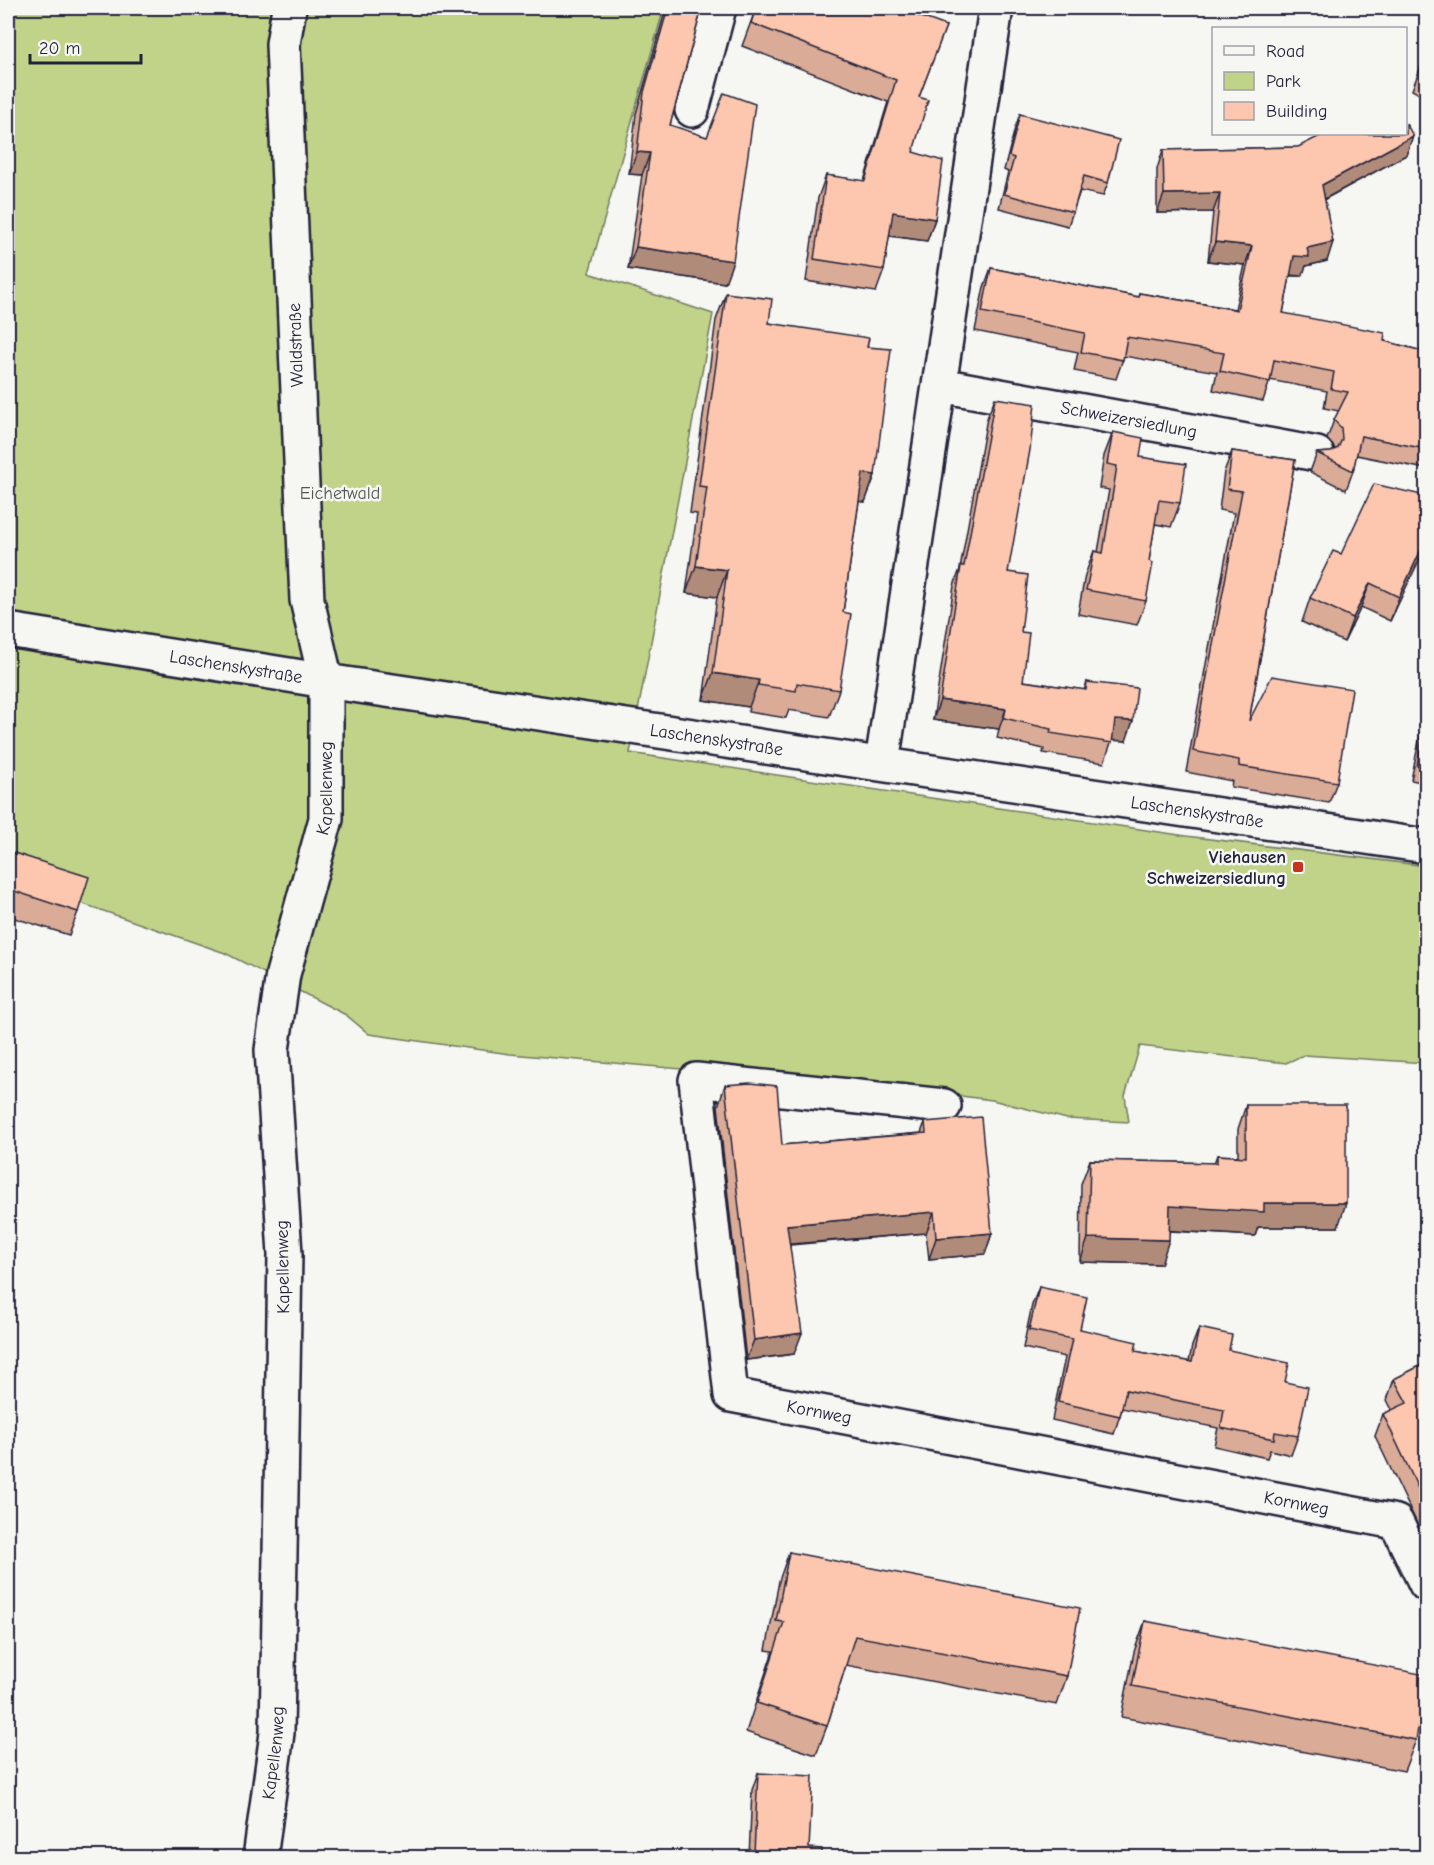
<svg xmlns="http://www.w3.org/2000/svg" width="1434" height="1865" font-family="'Comic Neue',sans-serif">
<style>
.green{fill:#c1d388;stroke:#727a62;stroke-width:1.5}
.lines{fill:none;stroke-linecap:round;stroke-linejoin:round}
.minor-casing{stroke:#22223b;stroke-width:38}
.tertiary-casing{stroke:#22223b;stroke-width:38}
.minor{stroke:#f6f6f2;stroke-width:33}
.tertiary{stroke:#f6f6f2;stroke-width:33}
.wall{fill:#daab96;stroke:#22223b;stroke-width:1.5}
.shaded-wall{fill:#b18b7a;stroke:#22223b;stroke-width:1.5}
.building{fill:#fdc7af;stroke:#22223b;stroke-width:1.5}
.poi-dot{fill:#c8321e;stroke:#f6f6f2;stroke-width:2}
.labels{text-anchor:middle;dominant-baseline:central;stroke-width:5;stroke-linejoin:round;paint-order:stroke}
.street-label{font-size:18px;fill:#22223b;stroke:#f6f6f2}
.park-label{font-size:18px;fill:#525752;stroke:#f6f6f2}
.poi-label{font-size:18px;font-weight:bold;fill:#22223b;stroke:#f6f6f2;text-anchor:end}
</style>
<rect width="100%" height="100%" fill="#f6f6f2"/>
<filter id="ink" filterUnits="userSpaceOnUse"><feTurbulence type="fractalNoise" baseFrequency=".0167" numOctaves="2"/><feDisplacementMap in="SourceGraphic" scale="12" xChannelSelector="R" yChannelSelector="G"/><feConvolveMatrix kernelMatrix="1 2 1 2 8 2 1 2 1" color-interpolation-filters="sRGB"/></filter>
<g filter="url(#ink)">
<!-- green -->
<path class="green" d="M 8,8 L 664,8 L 589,273 L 713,314 L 630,753 L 1186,836 L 1426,866 L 1426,1063 L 1304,1055 L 1286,1063 L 1140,1046 L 1125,1096 L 1129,1122 L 1067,1119 L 992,1100 L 898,1088 L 510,1054 L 369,1034 L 346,1015 L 225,953 L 8,878 Z"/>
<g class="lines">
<!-- minor casing -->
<g class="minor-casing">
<g id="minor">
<path d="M 692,110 L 719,8"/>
<path id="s1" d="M 940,385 L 1317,454"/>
<path d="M 882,763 L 996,8"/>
<path id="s2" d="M 944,1106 L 696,1080 L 731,1395 L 1396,1522 L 1426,1584"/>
<path id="s3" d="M 260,1858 L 277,1733 L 285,1254 L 272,1050 L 283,974 L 326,819 L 326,681 L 307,600 L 283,44 L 289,8"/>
</g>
</g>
<!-- tertiary casing -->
<g class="tertiary-casing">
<g id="tertiary">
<path id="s4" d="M 8,630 L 326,681 L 1426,846"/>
</g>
</g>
<!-- minor -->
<use href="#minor" class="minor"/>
<!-- tertiary -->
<use href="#tertiary" class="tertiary"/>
</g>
<!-- wall -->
<g class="wall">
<path d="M 666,8 L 702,8 L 670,125 L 725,283 L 628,269 L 642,175 L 629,174 L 636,114 Z"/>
<path d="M 756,8 L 946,26 L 919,97 L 913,152 L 935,219 L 927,241 L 889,236 L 884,270 L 876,292 L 806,281 L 818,198 L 826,175 L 864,181 L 888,102 L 742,46 Z"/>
<path d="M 1426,57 L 1426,98 L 1412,90 L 1421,66 Z"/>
<path d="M 1020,114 L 1108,183 L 1103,196 L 1080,191 L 1068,226 L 999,208 L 1008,172 L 1004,170 L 1015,128 Z"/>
<path d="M 1413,136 L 1406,155 L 1325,199 L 1327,261 L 1306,266 L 1302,276 L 1290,276 L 1283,313 L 1426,352 L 1426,469 L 1356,455 L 1353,471 L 1346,490 L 1310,472 L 1317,453 L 1331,452 L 1335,450 L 1334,447 L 1327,439 L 1334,420 L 1339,411 L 1324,408 L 1327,391 L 1270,380 L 1263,401 L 1213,390 L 1217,372 L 1124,356 L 1116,379 L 1074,371 L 1078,352 L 975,331 L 984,287 L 991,268 L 1138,297 L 1139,293 L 1235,309 L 1245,265 L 1208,261 L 1213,212 L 1157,213 L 1157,169 L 1163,150 L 1298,147 Z"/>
<path d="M 726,293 L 769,323 L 867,347 L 875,475 L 865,502 L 859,501 L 843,612 L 839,690 L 829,717 L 789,710 L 786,718 L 748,712 L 749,707 L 703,700 L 717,597 L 686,593 L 697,514 L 690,513 L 716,320 Z"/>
<path d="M 995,398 L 1008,572 L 1021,632 L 1023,681 L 1084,690 L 1087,682 L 1126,741 L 1112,740 L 1104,763 L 1043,753 L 1044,749 L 997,738 L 999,729 L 933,720 L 954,586 L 960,569 L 987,418 Z"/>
<path d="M 1113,432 L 1140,457 L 1180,503 L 1171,527 L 1155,524 L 1149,561 L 1146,601 L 1137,625 L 1078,614 L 1085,575 L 1094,551 L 1098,552 L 1109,490 L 1099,488 L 1104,456 Z"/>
<path d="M 1232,451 L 1295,460 L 1249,721 L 1337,782 L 1329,803 L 1231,787 L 1232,781 L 1186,772 L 1234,513 L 1219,510 L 1224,472 Z"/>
<path d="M 1426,544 L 1390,621 L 1361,607 L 1344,642 L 1302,622 L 1310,598 L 1341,554 Z"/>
<path d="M 1426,707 L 1426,783 L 1411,780 Z"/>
<path d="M 8,851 L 78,912 L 69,935 L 8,916 Z"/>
<path d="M 725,1085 L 782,1145 L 921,1133 L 925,1122 L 992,1233 L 985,1254 L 929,1259 L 926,1233 L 790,1245 L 794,1354 L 746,1360 L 718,1106 Z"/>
<path d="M 1246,1105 L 1338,1227 L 1258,1227 L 1255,1236 L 1170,1231 L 1161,1264 L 1080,1262 L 1081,1184 L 1090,1160 L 1214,1163 L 1217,1155 L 1238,1156 L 1238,1129 Z"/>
<path d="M 1039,1287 L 1080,1329 L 1135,1351 L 1189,1362 L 1192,1346 L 1199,1328 L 1229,1350 L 1285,1382 L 1298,1436 L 1291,1455 L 1270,1450 L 1267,1458 L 1214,1446 L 1218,1428 L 1122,1408 L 1114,1434 L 1052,1420 L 1065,1357 L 1023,1348 L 1032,1305 Z"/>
<path d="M 1426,1363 L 1426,1542 L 1375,1436 L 1383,1414 L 1392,1410 L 1387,1400 L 1394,1379 Z"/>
<path d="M 789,1552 L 1067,1676 L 1057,1705 L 846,1665 L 827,1726 L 816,1755 L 746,1732 L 773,1651 L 766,1650 L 779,1581 Z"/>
<path d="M 1145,1621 L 1416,1740 L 1404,1771 L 1121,1717 L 1134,1652 Z"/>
<path d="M 758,1773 L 809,1848 L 822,1857 L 749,1857 L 752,1790 Z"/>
</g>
<!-- shaded-wall -->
<g class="shaded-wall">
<path d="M 1413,136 L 1406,155 L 1315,204 L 1322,185 Z"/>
<path d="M 637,152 L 650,153 L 642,175 L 629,174 Z"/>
<path d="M 1220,193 L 1213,212 L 1157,213 L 1164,194 Z"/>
<path d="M 893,212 L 935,219 L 927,241 L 884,235 Z"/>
<path d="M 1215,242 L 1252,246 L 1245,265 L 1208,261 Z"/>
<path d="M 1333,242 L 1327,261 L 1306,266 L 1302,276 L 1287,275 L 1294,256 L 1307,248 Z"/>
<path d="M 636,247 L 733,261 L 725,283 L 628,269 Z"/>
<path d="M 863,473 L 875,475 L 865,502 L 853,501 Z"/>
<path d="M 1426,539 L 1426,546 L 1390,621 L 1399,597 Z"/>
<path d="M 696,566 L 727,570 L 717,597 L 686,593 Z"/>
<path d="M 1370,583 L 1361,607 L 1344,642 L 1353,618 Z"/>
<path d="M 713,673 L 759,680 L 749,707 L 703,700 Z"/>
<path d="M 940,700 L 1006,709 L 999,729 L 933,720 Z"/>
<path d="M 1115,720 L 1133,721 L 1126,741 L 1107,740 Z"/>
<path d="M 1264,1203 L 1346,1203 L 1338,1227 L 1258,1227 L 1255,1236 L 1161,1230 L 1170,1206 Z"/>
<path d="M 934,1212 L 926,1233 L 779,1245 L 787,1225 Z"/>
<path d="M 992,1233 L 985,1254 L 929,1259 L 936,1238 Z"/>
<path d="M 1088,1238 L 1169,1240 L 1161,1264 L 1080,1262 Z"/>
<path d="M 802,1333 L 794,1354 L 746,1360 L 754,1340 Z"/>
<path d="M 754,1853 L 767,1854 L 765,1857 L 752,1857 Z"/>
</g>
<!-- building -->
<g class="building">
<path d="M 668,8 L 702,8 L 670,125 L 707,137 L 724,93 L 755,104 L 733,261 L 636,247 L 650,153 L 637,152 L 644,92 Z"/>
<path d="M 756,8 L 897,8 L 946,26 L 919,97 L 928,100 L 913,152 L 943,161 L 935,219 L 893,212 L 884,270 L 814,259 L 826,175 L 865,181 L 896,80 L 751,23 Z"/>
<path d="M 1426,57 L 1426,69 L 1421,66 Z"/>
<path d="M 1020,114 L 1119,140 L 1108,183 L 1084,176 L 1073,212 L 1004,194 L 1014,158 L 1009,156 Z"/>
<path d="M 1406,123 L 1413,136 L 1322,185 L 1333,242 L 1307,248 L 1309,257 L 1294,256 L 1283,313 L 1385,333 L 1384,341 L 1426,352 L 1426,449 L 1361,436 L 1353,471 L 1317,453 L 1331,452 L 1338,448 L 1342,439 L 1341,428 L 1334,420 L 1348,392 L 1331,389 L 1334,372 L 1274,360 L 1270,382 L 1220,371 L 1224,353 L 1127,337 L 1123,360 L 1081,352 L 1085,333 L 982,312 L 991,268 L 1139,297 L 1139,293 L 1237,310 L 1252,246 L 1215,242 L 1220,193 L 1164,194 L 1163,150 L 1298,147 L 1324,134 L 1406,134 Z"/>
<path d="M 726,293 L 772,299 L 769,323 L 869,338 L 867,347 L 891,349 L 875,475 L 863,473 L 843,612 L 851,614 L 839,690 L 797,683 L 796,691 L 758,685 L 759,680 L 713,673 L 727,570 L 696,566 L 707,487 L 699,486 Z"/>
<path d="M 995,398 L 1035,404 L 1030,450 L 1008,572 L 1028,575 L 1021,632 L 1029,633 L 1023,681 L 1086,690 L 1087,682 L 1137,688 L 1133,721 L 1115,720 L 1112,743 L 1050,733 L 1051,729 L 1004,718 L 1006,709 L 940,700 L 961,566 L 964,566 Z"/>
<path d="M 1113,432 L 1143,438 L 1140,457 L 1186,464 L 1180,503 L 1159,500 L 1149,561 L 1153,563 L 1146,601 L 1086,590 L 1094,551 L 1103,553 L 1117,466 L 1107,464 Z"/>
<path d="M 1232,451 L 1295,460 L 1249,721 L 1272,676 L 1352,689 L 1337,782 L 1239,766 L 1239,760 L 1193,751 L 1242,491 L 1227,489 Z"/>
<path d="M 1374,484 L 1426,496 L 1426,539 L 1399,597 L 1370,583 L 1353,618 L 1310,598 L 1333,551 L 1341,554 Z"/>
<path d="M 1426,718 L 1426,768 L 1417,766 Z"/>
<path d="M 8,851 L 89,877 L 78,912 L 8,889 Z"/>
<path d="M 750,1083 L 777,1086 L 782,1145 L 926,1133 L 925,1122 L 981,1117 L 992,1233 L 936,1238 L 934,1212 L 787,1225 L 802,1333 L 754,1340 L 725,1085 Z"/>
<path d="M 1246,1105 L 1346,1105 L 1346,1203 L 1264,1203 L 1264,1212 L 1170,1206 L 1169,1240 L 1088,1238 L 1090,1160 L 1217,1163 L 1217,1155 L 1246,1157 Z"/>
<path d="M 1039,1287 L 1087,1297 L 1080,1329 L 1137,1342 L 1135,1351 L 1192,1362 L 1199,1328 L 1232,1335 L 1229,1350 L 1289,1363 L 1285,1382 L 1308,1387 L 1298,1436 L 1275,1432 L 1274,1439 L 1221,1428 L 1224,1410 L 1126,1390 L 1120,1416 L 1058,1402 L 1072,1339 L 1029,1330 Z"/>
<path d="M 1426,1363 L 1426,1505 L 1383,1414 L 1407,1403 L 1394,1379 Z"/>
<path d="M 789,1552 L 1080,1608 L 1067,1676 L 855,1636 L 827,1726 L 757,1703 L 784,1622 L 776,1621 Z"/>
<path d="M 1145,1621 L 1426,1675 L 1426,1682 L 1416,1740 L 1132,1686 Z"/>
<path d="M 758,1773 L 813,1776 L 809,1848 L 822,1849 L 822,1857 L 766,1857 L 767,1854 L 754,1853 Z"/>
</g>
</g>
<!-- markers -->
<rect class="poi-dot" x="1292" y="861" width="12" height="12" rx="3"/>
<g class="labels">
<!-- street labels -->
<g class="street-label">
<text transform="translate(296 345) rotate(-92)">Waldstraße</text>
<text stroke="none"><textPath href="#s1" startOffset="192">Schweizersiedlung</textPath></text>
<text stroke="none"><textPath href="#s4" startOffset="231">Laschenskystraße</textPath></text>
<text stroke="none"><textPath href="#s4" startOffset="717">Laschenskystraße</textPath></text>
<text stroke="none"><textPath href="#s3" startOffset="1078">Kapellenweg</textPath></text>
<text stroke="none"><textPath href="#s4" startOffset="1203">Laschenskystraße</textPath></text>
<text transform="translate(283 1267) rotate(-91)">Kapellenweg</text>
<text stroke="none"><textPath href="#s2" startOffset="656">Kornweg</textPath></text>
<text stroke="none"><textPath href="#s2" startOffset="1142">Kornweg</textPath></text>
<text stroke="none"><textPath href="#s3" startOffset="106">Kapellenweg</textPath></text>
</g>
<!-- park labels -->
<g class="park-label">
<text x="340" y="493">Eichetwald</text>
</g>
<!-- poi labels -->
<g class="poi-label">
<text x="1286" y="857">Viehausen<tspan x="1286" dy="21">Schweizersiedlung</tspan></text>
</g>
</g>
<!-- margin -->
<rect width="1434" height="1865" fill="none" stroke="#f6f6f2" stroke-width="30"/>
<rect x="15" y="15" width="1404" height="1835" fill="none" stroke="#22223b" stroke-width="2" filter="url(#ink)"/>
<!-- legend -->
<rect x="1212" y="27" width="195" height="108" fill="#f6f6f2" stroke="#a1a1a9" stroke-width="1.5"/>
<rect x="1224" y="46" width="30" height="9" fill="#f6f6f2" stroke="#a1a1a9" stroke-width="1.5"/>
<text x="1266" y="57" font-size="18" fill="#22223b">Road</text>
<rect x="1224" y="72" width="30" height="18" fill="#c1d388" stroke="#a1a1a9" stroke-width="1.5"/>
<text x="1266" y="87" font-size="18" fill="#22223b">Park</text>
<rect x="1224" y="102" width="30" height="18" fill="#fdc7af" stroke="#a1a1a9" stroke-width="1.5"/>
<text x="1266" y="117" font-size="18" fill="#22223b">Building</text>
<!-- scale -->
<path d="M30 54v9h111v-9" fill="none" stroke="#22223b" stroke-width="3"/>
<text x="39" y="54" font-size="18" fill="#22223b" stroke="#f6f6f2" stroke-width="4.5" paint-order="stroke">20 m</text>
</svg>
